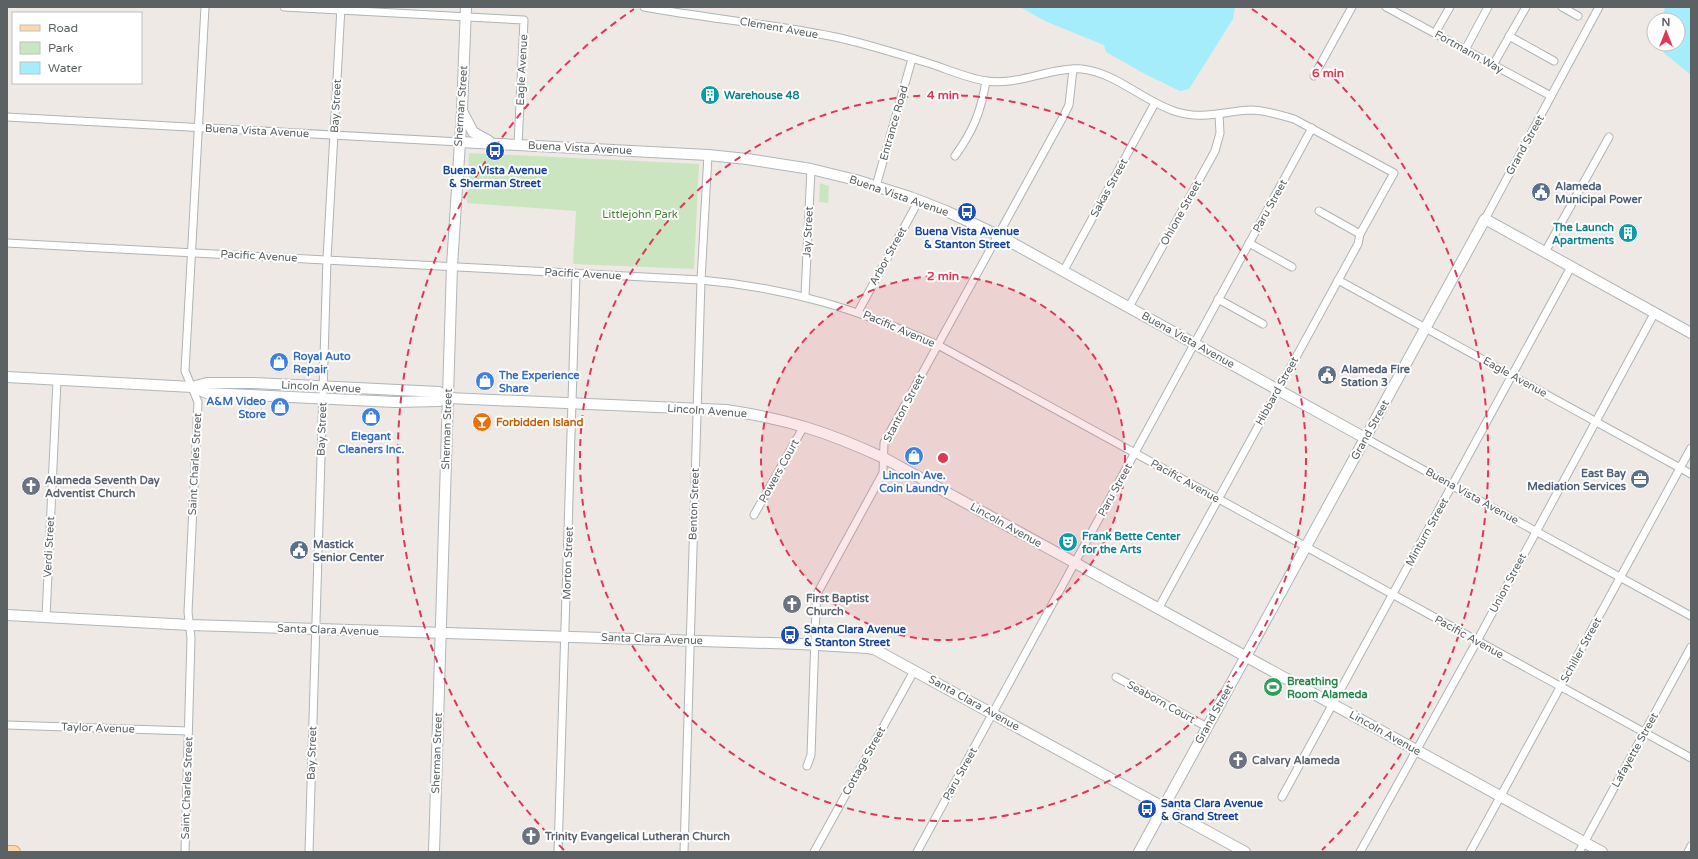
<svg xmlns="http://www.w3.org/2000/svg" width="1698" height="859" font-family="'Varela Round',sans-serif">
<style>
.green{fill:#cbe5c1}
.water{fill:#a6edfc}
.pier{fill:#eee9e4}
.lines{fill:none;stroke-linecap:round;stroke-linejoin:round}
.street-casing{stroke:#afb4b6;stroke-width:9}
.secondary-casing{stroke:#b0b6b9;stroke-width:12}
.primary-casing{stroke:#ec9f5f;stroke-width:14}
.street{stroke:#fff;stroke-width:7}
.secondary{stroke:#fff;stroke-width:10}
.primary{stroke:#fcd9ab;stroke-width:12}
.ring{fill:none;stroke:#e23656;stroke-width:2;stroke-dasharray:7 5}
.labels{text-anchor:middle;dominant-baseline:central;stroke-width:4;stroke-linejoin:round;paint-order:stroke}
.street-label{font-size:11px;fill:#5c6264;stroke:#fff}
.culture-label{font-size:11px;font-weight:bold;fill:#0d838f;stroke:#fff;text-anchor:start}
.transit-label{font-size:11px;font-weight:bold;fill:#164399;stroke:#fff}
.service-label{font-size:11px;font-weight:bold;fill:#4e5e75;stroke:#fff;text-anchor:start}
.park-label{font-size:11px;fill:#478037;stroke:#fff}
.shop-label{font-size:11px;font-weight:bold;fill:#366cbe;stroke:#fff;text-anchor:start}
.food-label{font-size:11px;font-weight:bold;fill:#c56008;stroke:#fff;text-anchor:start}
.worship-label{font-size:11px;font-weight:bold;fill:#5b616d;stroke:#fff;text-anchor:start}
.leisure-label{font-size:11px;font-weight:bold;fill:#27864d;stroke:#fff;text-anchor:start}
.centre{fill:#e23656;stroke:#fff;stroke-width:2}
.ring-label{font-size:12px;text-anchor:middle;font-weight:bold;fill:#e23656;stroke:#fff;stroke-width:4;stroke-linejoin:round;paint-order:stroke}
</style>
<rect width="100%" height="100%" fill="#eee9e4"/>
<!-- green -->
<g class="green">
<path d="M 469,153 L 699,164 L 694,269 L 573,264 L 576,211 L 467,203 Z"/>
<path d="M 820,183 L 829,186 L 828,203 L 819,202 Z"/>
</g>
<!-- water -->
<g class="water">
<path d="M 1020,7 L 1235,7 L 1233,19 L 1189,89 L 1180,91 L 1145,74 L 1106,52 L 1104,45 L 1047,22 Z"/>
<path d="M 1665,7 L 1691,7 L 1691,85 L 1651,41 L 1654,44 L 1678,44 L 1678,20 L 1662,20 Z"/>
</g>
<!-- pier -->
<path class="pier" d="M 1654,33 L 1654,44 L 1657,44 L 1664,53 L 1691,75 L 1691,87 L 1653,48 L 1649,41 Z"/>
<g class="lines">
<!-- street casing -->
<g class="street-casing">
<g id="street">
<path d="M 284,7 L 524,20 L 518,145"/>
<path d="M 644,7 C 709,19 775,24 840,38 C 870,45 899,54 928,63 C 947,69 966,78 986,81 C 1018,86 1050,67 1082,69 C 1117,73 1144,102 1177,112 C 1203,120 1225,111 1251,110 C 1265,110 1280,115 1294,119 L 1394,173 L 1360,234 L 1358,244 L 1158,609"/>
<path d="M 1386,7 L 1551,96"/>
<path d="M 1562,7 L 1578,16"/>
<path d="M 1435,33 L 1450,7"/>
<path d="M 1509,36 L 1554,61"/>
<path d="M 1465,50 L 1488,7"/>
<path d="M 1493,65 L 1526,7"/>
<path d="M 1314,76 L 1352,7"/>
<path d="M 7,117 L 460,142"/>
<path d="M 955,156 C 973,131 981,112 986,81"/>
<path d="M 876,186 L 912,59"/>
<path d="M 1319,211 L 1360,234"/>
<path d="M 1485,219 L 1599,7"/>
<path d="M 7,243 L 701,280 C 790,288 857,309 938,345 L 1691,758"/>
<path d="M 1249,243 L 1292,267"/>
<path d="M 1545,252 L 1609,137"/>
<path d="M 1063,272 L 1155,103"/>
<path d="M 1338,280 L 1691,474"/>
<path d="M 805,296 L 811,169"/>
<path d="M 1218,299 L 1263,324"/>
<path d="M 1129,307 L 1215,151 L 1220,133 L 1219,115"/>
<path d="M 858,312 L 919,200"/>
<path d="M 1365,438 L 1691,616"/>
<path d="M 754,515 L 804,426"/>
<path d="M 46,617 L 57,380"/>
<path d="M 1116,677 L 1207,727"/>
<path d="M 7,725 L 188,731"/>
<path d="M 807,766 L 811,755 L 816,607 L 818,592 L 883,473 L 884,443 L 1063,117 L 1069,105 L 1073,69"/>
<path d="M 1282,797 L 1571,267"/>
<path d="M 185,852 L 191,638 L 188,612 L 198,402 L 185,371 L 205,7"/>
<path d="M 309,852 L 327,259 L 341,7"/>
<path d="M 558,852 L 576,273"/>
<path d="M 684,852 L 701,280 L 708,155"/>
<path d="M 814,852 L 914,671"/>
<path d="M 917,852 L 1312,128"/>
<path d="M 1360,852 L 1477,641 L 1654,314"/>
<path d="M 1470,852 L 1691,448"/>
<path d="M 1579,852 L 1691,647"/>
<path d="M 1688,852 L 1691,846"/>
</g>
</g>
<!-- secondary casing -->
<g class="secondary-casing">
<g id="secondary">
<path d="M 462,111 L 473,132 L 489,141"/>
<path d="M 460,142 L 708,155 L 747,159 L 811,169 L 856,180 L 910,197 L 946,211 L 998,235 L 1365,438"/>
<path d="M 7,377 L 192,387 L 207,383 L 253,383 L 439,392 L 448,398"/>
<path d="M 192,387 L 207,393 L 395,402 L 439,401 L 448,398 L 726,410 C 787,419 828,432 884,458 L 1602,852"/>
<path d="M 7,615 L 190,625 L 800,644 L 868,648 L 876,650 L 1245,852"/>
<path d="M 434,852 L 452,266 L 462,111 L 466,7"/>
<path d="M 1139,852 L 1485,219 L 1691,333"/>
</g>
</g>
<!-- primary casing -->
<g class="primary-casing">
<path id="primary" d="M 7,852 L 14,852"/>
</g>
<!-- street -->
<use href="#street" class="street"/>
<!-- secondary -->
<use href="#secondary" class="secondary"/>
<!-- primary -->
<use href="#primary" class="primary"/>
</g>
<!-- distance rings -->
<circle cx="943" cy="458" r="182" fill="#e23656" fill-opacity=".12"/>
<g class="ring">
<circle cx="943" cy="458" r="182"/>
<circle cx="943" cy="458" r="363"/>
<path d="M564 850A545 545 0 0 1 634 9M1252 9A545 545 0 0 1 1322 850"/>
</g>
<!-- icons -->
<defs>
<g id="building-disc" transform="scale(1)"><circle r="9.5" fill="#0f9aa8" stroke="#fff"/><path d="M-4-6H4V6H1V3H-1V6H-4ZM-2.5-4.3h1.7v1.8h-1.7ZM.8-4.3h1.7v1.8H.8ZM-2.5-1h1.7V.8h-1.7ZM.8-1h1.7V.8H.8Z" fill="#fff"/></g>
<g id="bus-disc" transform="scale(1)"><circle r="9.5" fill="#1a4fb4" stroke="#fff"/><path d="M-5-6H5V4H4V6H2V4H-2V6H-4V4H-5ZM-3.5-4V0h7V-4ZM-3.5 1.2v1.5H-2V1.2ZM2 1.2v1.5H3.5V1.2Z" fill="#fff"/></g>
<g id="civic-disc" transform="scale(1)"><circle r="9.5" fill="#5c6f8a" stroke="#fff"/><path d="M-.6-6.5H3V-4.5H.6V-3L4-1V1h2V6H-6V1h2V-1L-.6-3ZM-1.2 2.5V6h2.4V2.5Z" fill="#fff"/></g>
<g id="shop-disc" transform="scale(1)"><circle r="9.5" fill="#3f7fe0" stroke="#fff"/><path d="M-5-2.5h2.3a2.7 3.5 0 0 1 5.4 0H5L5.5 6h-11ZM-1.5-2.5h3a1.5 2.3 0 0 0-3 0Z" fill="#fff"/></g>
<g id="bar-disc" transform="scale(1)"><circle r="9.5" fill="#e8710a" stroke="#fff"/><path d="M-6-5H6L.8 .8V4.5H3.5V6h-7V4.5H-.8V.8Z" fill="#fff"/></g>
<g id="office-disc" transform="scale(1)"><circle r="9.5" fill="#5c6f8a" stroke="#fff"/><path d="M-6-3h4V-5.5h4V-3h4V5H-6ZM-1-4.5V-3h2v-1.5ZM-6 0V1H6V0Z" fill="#fff"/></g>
<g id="church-disc" transform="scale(1)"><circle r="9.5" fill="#6b7280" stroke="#fff"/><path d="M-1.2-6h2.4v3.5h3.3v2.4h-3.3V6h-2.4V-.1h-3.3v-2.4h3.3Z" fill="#fff"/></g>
<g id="theatre-disc" transform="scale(1)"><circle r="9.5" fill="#0f9aa8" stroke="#fff"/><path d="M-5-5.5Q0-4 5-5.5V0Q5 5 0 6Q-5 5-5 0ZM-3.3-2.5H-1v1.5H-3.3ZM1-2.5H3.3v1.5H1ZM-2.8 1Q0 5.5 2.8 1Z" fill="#fff"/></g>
<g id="stadium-disc" transform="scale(1)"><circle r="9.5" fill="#2e9e5b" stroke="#fff"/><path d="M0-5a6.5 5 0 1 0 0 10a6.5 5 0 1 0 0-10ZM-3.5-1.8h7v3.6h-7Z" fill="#fff"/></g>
</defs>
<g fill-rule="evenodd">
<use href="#building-disc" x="710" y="95"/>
<use href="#bus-disc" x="495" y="151"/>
<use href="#civic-disc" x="1541" y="192"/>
<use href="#bus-disc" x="967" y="212"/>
<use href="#building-disc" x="1628" y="233"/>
<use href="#shop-disc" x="279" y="362"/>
<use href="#civic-disc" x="1327" y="375"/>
<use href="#shop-disc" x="485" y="381"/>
<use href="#shop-disc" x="280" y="407"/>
<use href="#shop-disc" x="371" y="417"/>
<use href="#bar-disc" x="482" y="422"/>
<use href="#shop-disc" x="914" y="456"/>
<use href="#office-disc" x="1640" y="479"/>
<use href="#church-disc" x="31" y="486"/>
<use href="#theatre-disc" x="1068" y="542"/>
<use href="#civic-disc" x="299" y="550"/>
<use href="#church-disc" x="792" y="604"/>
<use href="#bus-disc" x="790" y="635"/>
<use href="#stadium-disc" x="1273" y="687"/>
<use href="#church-disc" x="1238" y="760"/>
<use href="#bus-disc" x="1147" y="809"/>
<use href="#church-disc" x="531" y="836"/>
</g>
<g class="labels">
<!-- street labels -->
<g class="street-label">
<text transform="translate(779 28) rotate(10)">Clement Aveue</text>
<text transform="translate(1469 52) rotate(29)">Fortmann Way</text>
<text transform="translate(522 70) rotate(-87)">Eagle Avenue</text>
<text transform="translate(336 106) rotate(-87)">Bay Street</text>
<text transform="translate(461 106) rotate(-86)">Sherman Street</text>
<text transform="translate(894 123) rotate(-74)">Entrance Road</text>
<text transform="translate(257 131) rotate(3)">Buena Vista Avenue</text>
<text transform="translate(1525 145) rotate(-61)">Grand Street</text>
<text transform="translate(580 148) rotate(3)">Buena Vista Avenue</text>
<text transform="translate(1109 188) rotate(-61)">Sakas Street</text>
<text transform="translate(899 196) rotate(19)">Buena Vista Avenue</text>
<text transform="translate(1270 206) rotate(-61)">Paru Street</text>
<text transform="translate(1181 213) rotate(-61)">Ohlone Street</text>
<text transform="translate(808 232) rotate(-87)">Jay Street</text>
<text transform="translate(259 256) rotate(3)">Pacific Avenue</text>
<text transform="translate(888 256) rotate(-61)">Arbor Street</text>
<text transform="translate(583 274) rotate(3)">Pacific Avenue</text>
<text transform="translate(899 329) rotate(23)">Pacific Avenue</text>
<text transform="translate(1188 340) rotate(29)">Buena Vista Avenue</text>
<text transform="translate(1515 377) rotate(29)">Eagle Avenue</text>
<text transform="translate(321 387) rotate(3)">Lincoln Avenue</text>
<text transform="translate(1277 391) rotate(-61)">Hibbard Street</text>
<text transform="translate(904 408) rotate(-62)">Stanton Street</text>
<text transform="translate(707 411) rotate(4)">Lincoln Avenue</text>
<text transform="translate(322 429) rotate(-88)">Bay Street</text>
<text transform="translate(447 429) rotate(-88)">Sherman Street</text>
<text transform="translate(1370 430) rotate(-61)">Grand Street</text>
<text transform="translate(195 464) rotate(-87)">Saint Charles Street</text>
<text transform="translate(779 471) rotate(-61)">Powers Court</text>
<text transform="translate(1185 481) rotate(29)">Pacific Avenue</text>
<text transform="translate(1115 490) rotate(-61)">Paru Street</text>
<text transform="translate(1472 496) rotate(29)">Buena Vista Avenue</text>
<text transform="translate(694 504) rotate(-88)">Benton Street</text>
<text transform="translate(1006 525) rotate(29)">Lincoln Avenue</text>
<text transform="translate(1427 532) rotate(-61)">Minturn Street</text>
<text transform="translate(49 547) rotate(-87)">Verdi Street</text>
<text transform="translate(568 563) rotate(-88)">Morton Street</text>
<text transform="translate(1508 583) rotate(-62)">Union Street</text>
<text transform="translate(328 630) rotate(2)">Santa Clara Avenue</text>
<text transform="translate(1469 637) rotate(29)">Pacific Avenue</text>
<text transform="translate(652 639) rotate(2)">Santa Clara Avenue</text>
<text transform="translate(1581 650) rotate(-61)">Schiller Street</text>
<text transform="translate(1161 702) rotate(29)">Seaborn Court</text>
<text transform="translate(974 703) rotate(29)">Santa Clara Avenue</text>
<text transform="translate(1214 714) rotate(-61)">Grand Street</text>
<text transform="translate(98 728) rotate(2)">Taylor Avenue</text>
<text transform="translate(1385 733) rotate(29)">Lincoln Avenue</text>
<text transform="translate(1635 750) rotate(-61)">Lafayette Street</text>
<text transform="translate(312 753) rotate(-88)">Bay Street</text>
<text transform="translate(437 753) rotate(-88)">Sherman Street</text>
<text transform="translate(864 761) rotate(-61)">Cottage Street</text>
<text transform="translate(960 774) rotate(-61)">Paru Street</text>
<text transform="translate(187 788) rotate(-88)">Saint Charles Street</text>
</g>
<!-- culture labels -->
<g class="culture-label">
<text x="724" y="95">Warehouse 48</text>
<text x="1614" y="227" text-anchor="end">The Launch<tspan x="1614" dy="13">Apartments</tspan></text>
<text x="1082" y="536">Frank Bette Center<tspan x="1082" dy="13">for the Arts</tspan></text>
</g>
<!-- transit labels -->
<g class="transit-label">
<text x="495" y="170">Buena Vista Avenue<tspan x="495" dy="13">&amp; Sherman Street</tspan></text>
<text x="967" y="231">Buena Vista Avenue<tspan x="967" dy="13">&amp; Stanton Street</tspan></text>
<text x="804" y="629" text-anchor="start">Santa Clara Avenue<tspan x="804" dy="13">&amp; Stanton Street</tspan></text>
<text x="1161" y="803" text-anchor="start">Santa Clara Avenue<tspan x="1161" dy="13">&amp; Grand Street</tspan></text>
</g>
<!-- service labels -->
<g class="service-label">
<text x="1555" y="186">Alameda<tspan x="1555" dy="13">Municipal Power</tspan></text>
<text x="1341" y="369">Alameda Fire<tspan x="1341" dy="13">Station 3</tspan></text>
<text x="1626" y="473" text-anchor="end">East Bay<tspan x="1626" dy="13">Mediation Services</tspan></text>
<text x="313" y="544">Mastick<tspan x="313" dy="13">Senior Center</tspan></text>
</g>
<!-- park labels -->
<g class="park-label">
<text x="640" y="214">Littlejohn Park</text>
</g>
<!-- shop labels -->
<g class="shop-label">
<text x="293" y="356">Royal Auto<tspan x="293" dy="13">Repair</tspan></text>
<text x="499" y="375">The Experience<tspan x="499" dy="13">Share</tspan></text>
<text x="266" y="401" text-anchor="end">A&amp;M Video<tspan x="266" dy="13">Store</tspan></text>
<text x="371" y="436" text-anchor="middle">Elegant<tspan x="371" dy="13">Cleaners Inc.</tspan></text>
<text x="914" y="475" text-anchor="middle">Lincoln Ave.<tspan x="914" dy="13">Coin Laundry</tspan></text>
</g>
<!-- food labels -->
<g class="food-label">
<text x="496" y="422">Forbidden Island</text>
</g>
<!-- worship labels -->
<g class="worship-label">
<text x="45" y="480">Alameda Seventh Day<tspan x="45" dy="13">Adventist Church</tspan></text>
<text x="806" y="598">First Baptist<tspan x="806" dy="13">Church</tspan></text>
<text x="1252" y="760">Calvary Alameda</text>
<text x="545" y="836">Trinity Evangelical Lutheran Church</text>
</g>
<!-- leisure labels -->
<g class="leisure-label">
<text x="1287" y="681">Breathing<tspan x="1287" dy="13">Room Alameda</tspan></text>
</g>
</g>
<circle cx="943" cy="458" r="6" class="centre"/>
<g class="ring-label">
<text x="1328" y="77">6 min</text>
<text x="943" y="99">4 min</text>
<text x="943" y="280">2 min</text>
</g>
<!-- border -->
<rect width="1698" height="859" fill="none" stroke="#5c6264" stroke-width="16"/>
<!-- legend -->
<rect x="12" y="12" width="130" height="72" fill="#ffffff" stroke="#bec0c1"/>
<rect x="20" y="25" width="20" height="6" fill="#fcd9ab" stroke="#bec0c1"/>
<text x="48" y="32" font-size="12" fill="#5c6264">Road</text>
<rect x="20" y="42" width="20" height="12" fill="#cbe5c1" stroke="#bec0c1"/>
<text x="48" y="52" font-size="12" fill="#5c6264">Park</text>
<rect x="20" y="62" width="20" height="12" fill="#a6edfc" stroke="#bec0c1"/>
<text x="48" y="72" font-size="12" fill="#5c6264">Water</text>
<!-- north arrow -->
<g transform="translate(1666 32)"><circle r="19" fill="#ffffff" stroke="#bec0c1"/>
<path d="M0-3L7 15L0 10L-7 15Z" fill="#e23656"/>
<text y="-6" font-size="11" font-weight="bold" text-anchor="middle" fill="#5c6264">N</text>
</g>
</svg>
